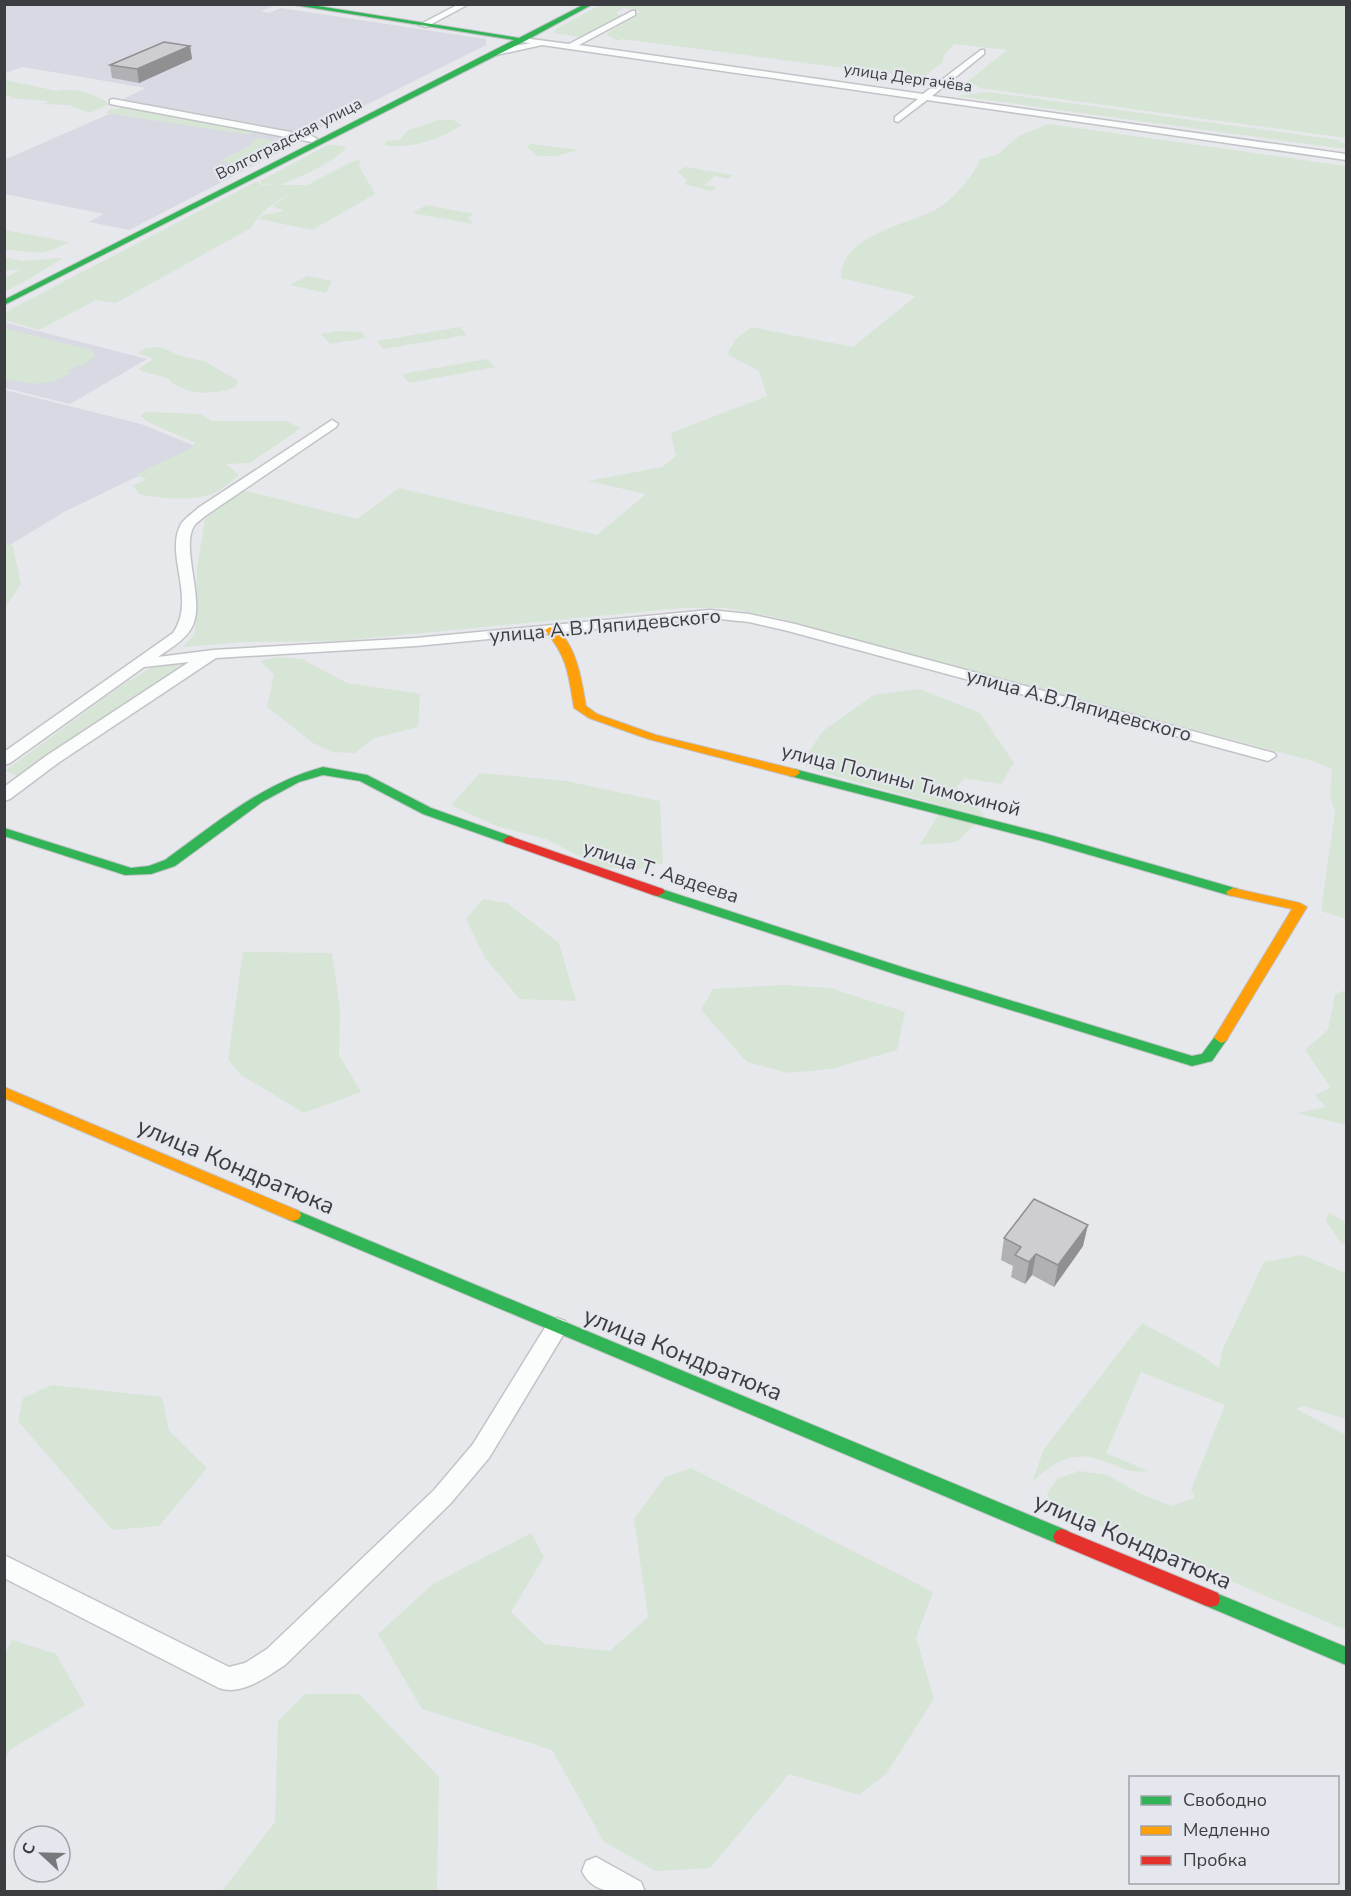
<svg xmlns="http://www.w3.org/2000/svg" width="1351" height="1896" font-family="'Nunito Sans',sans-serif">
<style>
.built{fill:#d8d9e3}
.green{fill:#d6e5d5}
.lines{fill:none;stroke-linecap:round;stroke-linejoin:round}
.street-casing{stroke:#c3c3c7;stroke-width:3}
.fast-casing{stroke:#c3c3c7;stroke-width:2}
.slow-casing{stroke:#c3c3c7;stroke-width:2}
.jam-casing{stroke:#c3c3c7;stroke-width:2}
.street{fill:#fbfcfc;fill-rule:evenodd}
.fast{fill:#30b455;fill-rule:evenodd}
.slow{fill:#ff9f0a;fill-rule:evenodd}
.jam{fill:#e5322d;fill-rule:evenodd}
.wall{fill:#b1b1b5}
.shaded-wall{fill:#909093}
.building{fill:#ceced2;stroke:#909093;stroke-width:1.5}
.labels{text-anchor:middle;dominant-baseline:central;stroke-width:4.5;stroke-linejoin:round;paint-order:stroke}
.far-street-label{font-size:16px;fill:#3c3d40;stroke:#e5e7ee}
.street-label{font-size:20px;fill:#3c3d40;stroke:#e5e7ee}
.near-street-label{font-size:24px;fill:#3c3d40;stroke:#e5e7ee}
</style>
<rect width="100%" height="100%" fill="#e7e8ec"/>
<!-- built -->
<g class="built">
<path d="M 5,5 L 267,5 L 274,6 L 261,11 L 269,13 L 281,8 L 486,39 L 486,45 L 308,134 L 121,100 L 146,88 L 23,67 L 5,73 Z"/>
<path d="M 123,108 L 303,140 L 129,230 L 89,222 L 104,214 L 5,194 L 4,160 Z"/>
<path d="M 4,321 L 7,323 L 147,359 L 70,404 L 5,388 Z"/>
<path d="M 5,390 L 141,424 L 198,447 L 64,512 L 5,548 Z"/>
</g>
<!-- green -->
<g class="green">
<path d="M 602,4 L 1346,5 L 1346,138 L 980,88 L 968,81 L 1007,50 L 954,44 L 943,56 L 943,62 L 922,78 L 622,39 L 618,41 L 607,35 L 609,32 L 642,11 L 623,8 L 616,13 L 621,16 L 581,37 L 553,33 L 556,29 Z"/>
<path d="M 5,80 L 57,91 C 72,87 98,94 109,104 L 90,113 L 69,105 L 44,104 L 48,101 L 11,98 L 10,96 L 5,95 Z"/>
<path d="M 988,92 L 1338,140 L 1346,145 L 1346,149 L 957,96 Z"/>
<path d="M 123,108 L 250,131 L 252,133 L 250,135 L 105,113 L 111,109 Z"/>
<path d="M 1014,112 L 1346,160 L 1346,161 L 1006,113 Z"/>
<path d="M 439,120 L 453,120 L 462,125 C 440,139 410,150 384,145 L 386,141 L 399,140 L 409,130 Z"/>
<path d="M 1049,124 L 1346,166 L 1346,919 L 1321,911 L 1335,812 L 1330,795 L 1332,769 L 1313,761 L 1064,696 L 774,617 L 726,608 L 681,608 L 340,641 L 244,642 L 183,647 L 195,633 L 197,568 L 205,519 L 243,490 L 357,519 L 399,488 L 597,535 L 646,494 L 588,481 L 662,467 L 676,456 L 671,433 L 767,396 L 759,371 L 727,354 L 736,339 L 751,327 L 853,347 L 916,296 L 841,278 C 841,235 904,226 935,210 C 952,201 973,177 980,159 L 997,155 L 1019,136 Z"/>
<path d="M 258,138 L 293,144 L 248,167 L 219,161 L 252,145 L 250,142 Z"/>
<path d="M 530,144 L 579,150 L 556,156 L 538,156 L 527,147 Z"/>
<path d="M 328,145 L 343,146 L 346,149 C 326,166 303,175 281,185 L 306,185 L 298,190 L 353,161 L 361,160 L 359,166 L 375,194 L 312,230 L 259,219 L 263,215 L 284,211 L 272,206 L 294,191 C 277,201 261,210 251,228 L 116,303 L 96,300 L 39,330 L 5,320 L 5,313 L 13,308 L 257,181 L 262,185 L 279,185 L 262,184 L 260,181 Z"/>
<path d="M 685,167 L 733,175 L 728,179 L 715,176 L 704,185 L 717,187 L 711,191 L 684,184 L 687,180 L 677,172 Z"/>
<path d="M 426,205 L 474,214 L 468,218 L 473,224 L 413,213 Z"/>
<path d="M 5,230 L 69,242 C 38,259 36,250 5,250 Z"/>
<path d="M 4,257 L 22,261 L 63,258 L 29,279 L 5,291 L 5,278 L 21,269 L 5,271 Z"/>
<path d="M 307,276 L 332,281 L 326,293 L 290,285 Z"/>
<path d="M 460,327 L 467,335 L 383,349 L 377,341 Z"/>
<path d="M 4,328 L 92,350 L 95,356 L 83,366 L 78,365 L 67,372 L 71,373 C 48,387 30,385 5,379 Z"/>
<path d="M 337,331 L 362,332 L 366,338 L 330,344 L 321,334 Z"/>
<path d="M 160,347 L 181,356 L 204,361 L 238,381 L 235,387 C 217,394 193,396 176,385 C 173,384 171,381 169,379 C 159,374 148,375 138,369 L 154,359 L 137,353 L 146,348 Z"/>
<path d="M 487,359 L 495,367 L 409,383 L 402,374 Z"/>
<path d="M 145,412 L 201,414 L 211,421 L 285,421 L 301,428 L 250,463 L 226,464 L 239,475 C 232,480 224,489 216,492 C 195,502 161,499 139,494 L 133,485 L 147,480 L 136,474 L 192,448 L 195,443 L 146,421 L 141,415 Z"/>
<path d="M 4,542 L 13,546 L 21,584 L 5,608 Z"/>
<path d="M 279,657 L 302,659 L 347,683 L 420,694 L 418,727 L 374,738 L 355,753 L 332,752 L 313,743 L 267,707 L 274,674 L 260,661 Z"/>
<path d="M 192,661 L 20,777 L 5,771 L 118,688 L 152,667 Z"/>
<path d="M 919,689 L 980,713 L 1014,763 L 1001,784 L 965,778 L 956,787 L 971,799 L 984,816 L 956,842 L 920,845 L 944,806 L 824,773 L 801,763 L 824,730 L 874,695 Z"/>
<path d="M 480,773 L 566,781 L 660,801 L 663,863 L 636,870 L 601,867 L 546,839 L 496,826 L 451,805 Z"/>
<path d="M 483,899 L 507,903 L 559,943 L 576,1001 L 520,999 L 485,958 L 466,919 Z"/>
<path d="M 243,952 L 332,953 L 340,1010 L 339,1055 L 361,1092 L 304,1113 L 241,1075 L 228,1059 Z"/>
<path d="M 782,985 L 830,988 L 905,1012 L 897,1050 L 831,1069 L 788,1073 L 747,1062 L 701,1010 L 713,989 Z"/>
<path d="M 1346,990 L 1346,1125 L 1297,1113 L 1326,1107 L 1315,1095 L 1331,1088 L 1305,1050 L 1328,1030 L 1335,994 Z"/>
<path d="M 1329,1212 L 1346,1223 L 1346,1243 L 1342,1244 L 1326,1221 Z"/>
<path d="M 1302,1255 L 1346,1273 L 1346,1419 L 1303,1406 L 1296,1409 L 1346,1435 L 1346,1630 L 1053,1506 L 1047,1494 L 1057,1479 L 1079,1471 L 1107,1475 L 1137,1492 L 1171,1506 L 1195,1498 L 1191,1490 L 1225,1405 L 1141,1372 L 1106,1453 L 1148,1471 C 1133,1473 1126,1470 1112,1464 C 1077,1449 1059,1457 1032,1482 L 1044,1449 L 1142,1323 L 1201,1355 L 1219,1368 L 1222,1351 L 1264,1262 Z"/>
<path d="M 52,1385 L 162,1397 L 169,1431 L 207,1468 L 159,1526 L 112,1530 L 18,1421 L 23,1398 Z"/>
<path d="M 691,1468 L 933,1592 L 916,1638 L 934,1699 L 886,1774 L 859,1795 L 789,1774 L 710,1868 L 656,1871 L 604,1842 L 552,1750 L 422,1709 L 378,1634 L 433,1584 L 531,1533 L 544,1557 L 511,1612 L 544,1644 L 610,1651 L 648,1617 L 634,1519 L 665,1477 Z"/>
<path d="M 12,1640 L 56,1654 L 85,1705 L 11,1749 L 5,1759 L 5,1654 Z"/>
<path d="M 305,1694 L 359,1694 L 439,1777 L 437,1891 L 222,1891 L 275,1822 L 278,1721 Z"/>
</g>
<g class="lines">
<!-- street casing -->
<g class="street-casing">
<g id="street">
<path d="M 459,4 L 469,4 L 426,27 L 419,25 Z"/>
<path d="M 632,11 L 635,11 L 635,15 L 579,45 L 923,94 L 981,50 L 984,50 L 984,54 L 932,96 L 1346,154 L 1346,160 L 927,100 L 898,122 L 895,121 L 895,117 L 918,99 L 542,45 L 496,55 L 492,53 L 514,46 L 531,43 L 520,42 L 519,40 L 523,38 L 569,44 Z"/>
<path d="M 113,99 L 312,136 L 317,139 L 312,142 L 110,104 L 110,100 Z"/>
<path d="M 332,420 L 338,424 L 336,427 L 208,514 C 204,517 197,522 194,526 C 181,546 203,596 194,622 C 189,638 171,648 158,657 L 213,650 L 416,638 L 710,610 L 749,614 L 795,624 L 1274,753 L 1276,756 L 1268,761 L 788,631 L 749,622 L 710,618 L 416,646 L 216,658 L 58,763 L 10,799 L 4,801 L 4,787 L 46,756 L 189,662 L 144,667 L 10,763 L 4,765 L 4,752 L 173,633 C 197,598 164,555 181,524 C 185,518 193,513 198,508 Z"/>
<path d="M 557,1318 L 565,1321 L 568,1327 L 489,1458 L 450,1504 L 285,1665 C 266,1677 242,1696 219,1688 L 4,1578 L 4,1555 L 229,1667 L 245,1663 L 267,1649 L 434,1490 L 473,1444 L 549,1321 Z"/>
<path d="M 596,1857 L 641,1882 L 645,1892 C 621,1892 593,1896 582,1871 L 586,1861 Z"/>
</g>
</g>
<!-- fast casing -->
<g class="fast-casing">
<g id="fast">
<path d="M 288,4 L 305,4 L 519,38 L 585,4 L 593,4 L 525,41 L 4,305 L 4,300 L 514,40 Z"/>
<path d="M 323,767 L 367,775 L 431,808 L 513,837 L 515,840 L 509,844 L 505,843 L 423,814 L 360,781 L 323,775 L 299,782 L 262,802 L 175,866 L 151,874 L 125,875 L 4,836 L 4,828 L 131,868 L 149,866 L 165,860 C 215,824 262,783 323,767 Z"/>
<path d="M 794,769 L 1050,835 L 1238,889 L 1240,892 L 1233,896 L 1228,895 L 1042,841 L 790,776 L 788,773 Z"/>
<path d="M 658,888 L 908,969 L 1192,1056 L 1202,1054 L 1216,1035 L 1221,1033 L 1228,1038 L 1212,1061 L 1192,1066 L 898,975 L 653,895 L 651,892 Z"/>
<path d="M 293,1209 L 1068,1531 L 1071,1537 L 1068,1543 L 1062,1545 L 1056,1543 L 287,1219 L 285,1215 L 287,1211 Z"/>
<path d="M 1211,1591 L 1346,1647 L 1346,1665 L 1204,1605 L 1202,1599 L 1204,1593 Z"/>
</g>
</g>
<!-- slow casing -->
<g class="slow-casing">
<g id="slow">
<path d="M 550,627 C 576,636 582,683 586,706 L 597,714 L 656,735 L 798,770 L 800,773 L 794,777 L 648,739 L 589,718 L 574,708 C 568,672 568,659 545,630 Z"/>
<path d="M 1233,888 L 1300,903 L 1307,907 L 1226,1041 L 1221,1043 L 1214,1038 L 1292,909 L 1228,895 L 1226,892 Z"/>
<path d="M 4,1087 L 299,1211 L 301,1215 L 299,1219 L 293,1221 L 287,1219 L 4,1098 Z"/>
</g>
</g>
<!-- jam casing -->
<g class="jam-casing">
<g id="jam">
<path d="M 509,836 L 663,889 L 665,892 L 658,896 L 653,895 L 505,843 L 503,840 Z"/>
<path d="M 1062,1529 L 1218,1593 L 1220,1599 L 1218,1605 L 1211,1607 L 1204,1605 L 1056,1543 L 1053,1537 L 1056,1531 Z"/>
</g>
</g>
<!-- street -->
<use href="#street" class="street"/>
<!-- fast -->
<use href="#fast" class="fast"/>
<!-- slow -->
<use href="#slow" class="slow"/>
<!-- jam -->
<use href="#jam" class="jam"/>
</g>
<!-- wall -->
<g class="wall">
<path d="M 190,46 L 192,59 L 139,83 L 112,78 L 110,65 Z"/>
<path d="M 1004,1238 L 1083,1246 L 1054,1287 L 1032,1275 L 1025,1284 L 1011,1277 L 1013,1266 L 1001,1260 Z"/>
</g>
<!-- shaded-wall -->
<g class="shaded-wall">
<path d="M 190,46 L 192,59 L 139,83 L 137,69 Z"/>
<path d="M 1088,1225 L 1083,1246 L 1054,1287 L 1058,1265 Z"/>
<path d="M 1036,1254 L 1032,1275 L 1025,1284 L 1029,1262 Z"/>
</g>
<!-- building -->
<g class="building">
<path d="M 164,42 L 190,46 L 137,69 L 110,65 Z"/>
<path d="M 1034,1199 L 1088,1225 L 1058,1265 L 1036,1254 L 1029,1262 L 1015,1255 L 1021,1247 L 1004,1238 Z"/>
</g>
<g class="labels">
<!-- far-street labels -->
<g class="far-street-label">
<text transform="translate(908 78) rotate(8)">улица Дергачёва</text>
<text transform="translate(289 139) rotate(-27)">Волгоградская улица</text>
</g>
<!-- street labels -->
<g class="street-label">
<text transform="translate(605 626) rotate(-5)">улица А.В.Ляпидевского</text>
<text transform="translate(1079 705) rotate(15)">улица А.В.Ляпидевского</text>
<text transform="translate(901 780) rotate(14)">улица Полины Тимохиной</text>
<text transform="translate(661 872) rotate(18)">улица Т. Авдеева</text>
</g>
<!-- near-street labels -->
<g class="near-street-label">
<text transform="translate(236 1166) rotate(23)">улица Кондратюка</text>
<text transform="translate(683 1354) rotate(22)">улица Кондратюка</text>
<text transform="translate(1133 1541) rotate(23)">улица Кондратюка</text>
</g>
</g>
<!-- border -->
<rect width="1351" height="1896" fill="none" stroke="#3c3d40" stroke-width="12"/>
<!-- legend -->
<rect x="1129" y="1776" width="210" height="108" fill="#e5e7ee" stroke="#a1a3a8" stroke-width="1.5"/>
<rect x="1141" y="1796" width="30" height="9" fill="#30b455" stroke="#a1a3a8" stroke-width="1.5"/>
<text x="1183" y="1806" font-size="18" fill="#3c3d40">Свободно</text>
<rect x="1141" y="1826" width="30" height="9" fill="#ff9f0a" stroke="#a1a3a8" stroke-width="1.5"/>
<text x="1183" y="1836" font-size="18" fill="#3c3d40">Медленно</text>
<rect x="1141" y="1856" width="30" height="9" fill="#e5322d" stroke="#a1a3a8" stroke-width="1.5"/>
<text x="1183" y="1866" font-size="18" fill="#3c3d40">Пробка</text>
<!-- north arrow -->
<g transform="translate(42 1854) rotate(292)"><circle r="28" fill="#e5e7ee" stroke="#a1a3a8" stroke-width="1.5"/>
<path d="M0-4.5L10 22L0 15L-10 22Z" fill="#78797c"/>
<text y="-9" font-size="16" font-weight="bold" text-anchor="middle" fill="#3c3d40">С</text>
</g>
</svg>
